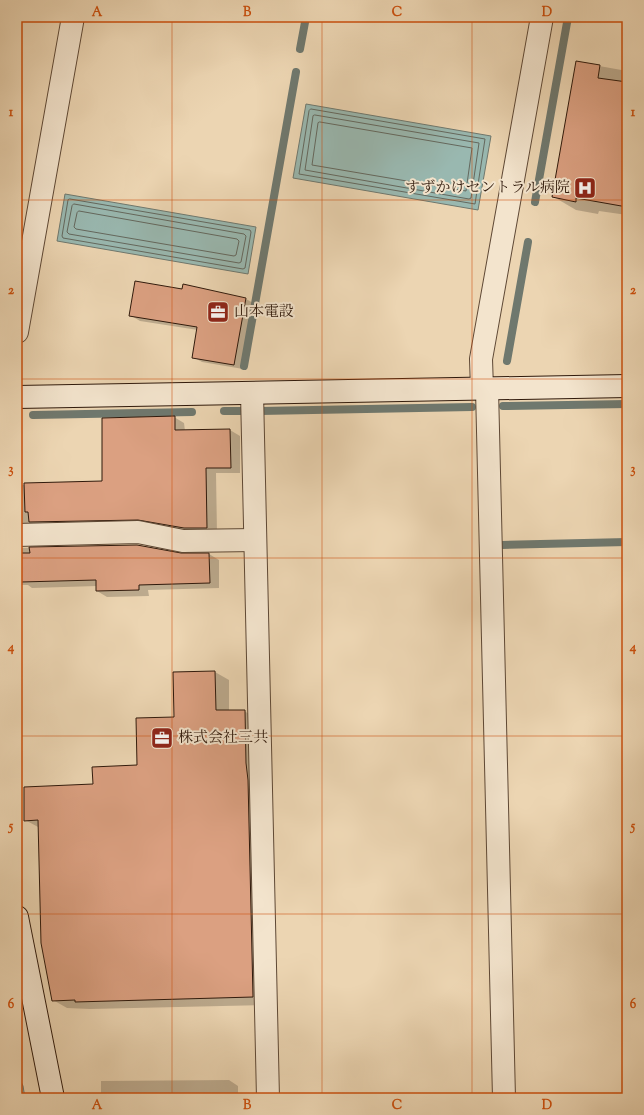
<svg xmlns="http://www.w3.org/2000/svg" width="644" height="1115" font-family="'Sorts Mill Goudy','Noto Serif JP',serif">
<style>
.water{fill:#99b8b0;stroke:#6f786e}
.shadow{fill:#0003}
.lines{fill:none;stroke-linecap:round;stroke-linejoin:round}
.shore{stroke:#64685e;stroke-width:1}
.stream{stroke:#6f786e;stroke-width:8}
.building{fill:#dba081;stroke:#2f190b}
.street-casing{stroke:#5e4835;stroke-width:24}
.secondary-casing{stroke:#2f190b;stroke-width:24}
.street{stroke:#f3e4cd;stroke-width:22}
.secondary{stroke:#f3e4cd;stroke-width:22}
.grid{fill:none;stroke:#cc4f0c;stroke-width:1;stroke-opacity:0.55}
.labels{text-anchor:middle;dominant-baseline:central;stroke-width:4;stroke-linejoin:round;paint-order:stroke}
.poi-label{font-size:15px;fill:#2f190b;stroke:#f3e4cd;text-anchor:start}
.neatline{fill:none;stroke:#cc4f0c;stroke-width:1.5}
.grid-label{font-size:13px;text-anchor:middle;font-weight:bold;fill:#cc4f0c}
</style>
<rect width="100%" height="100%" fill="#ecd5b2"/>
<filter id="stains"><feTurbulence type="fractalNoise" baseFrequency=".005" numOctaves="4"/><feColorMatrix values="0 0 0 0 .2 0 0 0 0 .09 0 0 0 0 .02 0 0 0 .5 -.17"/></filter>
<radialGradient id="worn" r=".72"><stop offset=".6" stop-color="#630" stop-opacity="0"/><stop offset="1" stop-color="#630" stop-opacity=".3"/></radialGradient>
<!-- water -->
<g class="water">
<path d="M 306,104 L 491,136 L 478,210 L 293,178 Z"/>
<path d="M 65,194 L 256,227 L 248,274 L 57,241 Z"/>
<path d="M 17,1073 L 23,1086 L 25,1098 L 17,1098 Z"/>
</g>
<!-- shadow -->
<g class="shadow">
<path d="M 577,62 L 627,71 L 627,215 L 599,211 L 598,214 L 576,210 L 554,197 Z"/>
<path d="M 246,299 L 255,304 L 243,369 L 202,362 L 193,357 L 198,330 L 140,321 L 130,315 Z"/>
<path d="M 174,417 L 184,423 L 185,431 L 230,430 L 240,436 L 240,473 L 216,473 L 217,533 L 17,533 L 17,485 L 103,482 Z"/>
<path d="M 137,546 L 181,554 L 209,554 L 219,560 L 219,588 L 148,590 L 149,596 L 107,597 L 97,591 L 97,586 L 32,588 L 28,585 L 17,585 L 17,548 Z"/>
<path d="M 215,672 L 229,680 L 229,711 L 244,711 L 258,719 L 267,1005 L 90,1009 L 67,1008 L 53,1000 L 40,828 L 25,820 L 94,785 L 138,766 L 175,718 Z"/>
<path d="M 229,1080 L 238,1086 L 238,1094 L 245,1098 L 101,1098 L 101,1081 Z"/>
</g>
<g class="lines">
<!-- shore -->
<g class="shore">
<path d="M 311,109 L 485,139 L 475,204 L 299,174 L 309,111 Z"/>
<path d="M 315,115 L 479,143 L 471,198 L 469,199 L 305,170 L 313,116 Z"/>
<path d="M 320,122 L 472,148 L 466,191 L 312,165 L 318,123 Z"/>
<path d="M 70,199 L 250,230 L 251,232 L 245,268 L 243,269 L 63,238 L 62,236 L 68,200 Z"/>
<path d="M 74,204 L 244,234 L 246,236 L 241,262 L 239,263 L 69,234 L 67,232 L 72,206 Z"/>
<path d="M 79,211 L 237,239 L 239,241 L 236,255 L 234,256 L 76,229 L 74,227 L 77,213 Z"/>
</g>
<!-- stream -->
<g class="stream">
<path d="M 300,49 L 306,17"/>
<path d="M 535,202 L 568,17"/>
<path d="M 507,361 L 528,242"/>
<path d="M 244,366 L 296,72"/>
<path d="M 503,406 L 627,404"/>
<path d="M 224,411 L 244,411"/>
<path d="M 260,411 L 472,407"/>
<path d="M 33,415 L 192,412"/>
<path d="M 502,545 L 627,542"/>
</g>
</g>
<!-- building -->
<g class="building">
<path d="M 576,61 L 600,65 L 598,78 L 627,82 L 627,207 L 576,198 L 576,202 L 552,197 Z"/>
<path d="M 135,281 L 182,289 L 183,284 L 246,298 L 234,365 L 192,358 L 197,327 L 129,316 Z"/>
<path d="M 175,416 L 175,430 L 230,429 L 231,468 L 206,468 L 207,528 L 184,528 L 138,520 L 29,522 L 28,512 L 25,512 L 24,483 L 102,481 L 102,418 Z"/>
<path d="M 137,545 L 181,553 L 209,553 L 210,583 L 139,585 L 139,590 L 96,591 L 96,580 L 21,582 L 21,580 L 17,580 L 17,553 L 30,553 L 29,547 Z"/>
<path d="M 215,671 L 216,710 L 245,710 L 246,763 L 248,780 L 253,997 L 75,1002 L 75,1000 L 52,1001 L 41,943 L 38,820 L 24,821 L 24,787 L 93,784 L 92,767 L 137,765 L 136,718 L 174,717 L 173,672 Z"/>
</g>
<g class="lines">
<!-- street casing -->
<g class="street-casing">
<g id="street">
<path d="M 17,332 L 73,17"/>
<path d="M 482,389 L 481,359 L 542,17"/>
<path d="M 487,389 L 504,1098"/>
<path d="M 252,393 L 268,1098"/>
<path d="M 17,535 L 138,532 L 183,541 L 255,540"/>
</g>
</g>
<!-- secondary casing -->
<g class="secondary-casing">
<g id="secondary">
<path d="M 17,397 L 627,386"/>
<path d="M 17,917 L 53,1098"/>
</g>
</g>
<!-- street -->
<use href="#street" class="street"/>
<!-- secondary -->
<use href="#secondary" class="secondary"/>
</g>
<!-- grid -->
<path class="grid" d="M 172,17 L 172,1098M 322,17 L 322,1098M 472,17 L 472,1098M 17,200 L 627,200M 17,379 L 627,379M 17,558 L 627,558M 17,736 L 627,736M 17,914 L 627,914"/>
<!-- icons -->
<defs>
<g id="hospital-square" transform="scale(1.15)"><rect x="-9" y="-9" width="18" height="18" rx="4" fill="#8f2418" stroke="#f3e4cd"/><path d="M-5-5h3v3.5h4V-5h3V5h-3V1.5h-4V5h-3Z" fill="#fff"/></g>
<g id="office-square" transform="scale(1.15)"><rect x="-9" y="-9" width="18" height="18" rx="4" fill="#8f2418" stroke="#f3e4cd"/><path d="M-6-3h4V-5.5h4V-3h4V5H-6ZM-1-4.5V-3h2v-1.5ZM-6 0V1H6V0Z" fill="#fff"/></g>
</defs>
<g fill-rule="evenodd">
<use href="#hospital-square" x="585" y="188"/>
<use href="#office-square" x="218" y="312"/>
<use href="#office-square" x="162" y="738"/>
</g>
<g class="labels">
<!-- poi labels -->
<g class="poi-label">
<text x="570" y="188" text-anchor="end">すずかけセントラル病院</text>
<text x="234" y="312">山本電設</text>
<text x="178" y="738">株式会社三共</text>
</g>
</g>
<!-- margin -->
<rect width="644" height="1115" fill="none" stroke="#ecd5b2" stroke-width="44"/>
<rect x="22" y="22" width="600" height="1071" class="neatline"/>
<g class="grid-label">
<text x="97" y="16">A</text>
<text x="247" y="16">B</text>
<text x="397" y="16">C</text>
<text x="547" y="16">D</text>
<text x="11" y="116">1</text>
<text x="633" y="116">1</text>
<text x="11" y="294">2</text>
<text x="633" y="294">2</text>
<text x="11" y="473">3</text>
<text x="633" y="473">3</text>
<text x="11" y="651">4</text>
<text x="633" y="651">4</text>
<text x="11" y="830">5</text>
<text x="633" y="830">5</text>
<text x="11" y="1008">6</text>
<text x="633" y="1008">6</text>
<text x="97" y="1109">A</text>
<text x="247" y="1109">B</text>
<text x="397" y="1109">C</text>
<text x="547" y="1109">D</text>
</g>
<rect width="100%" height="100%" filter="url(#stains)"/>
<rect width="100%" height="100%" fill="url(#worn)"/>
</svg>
